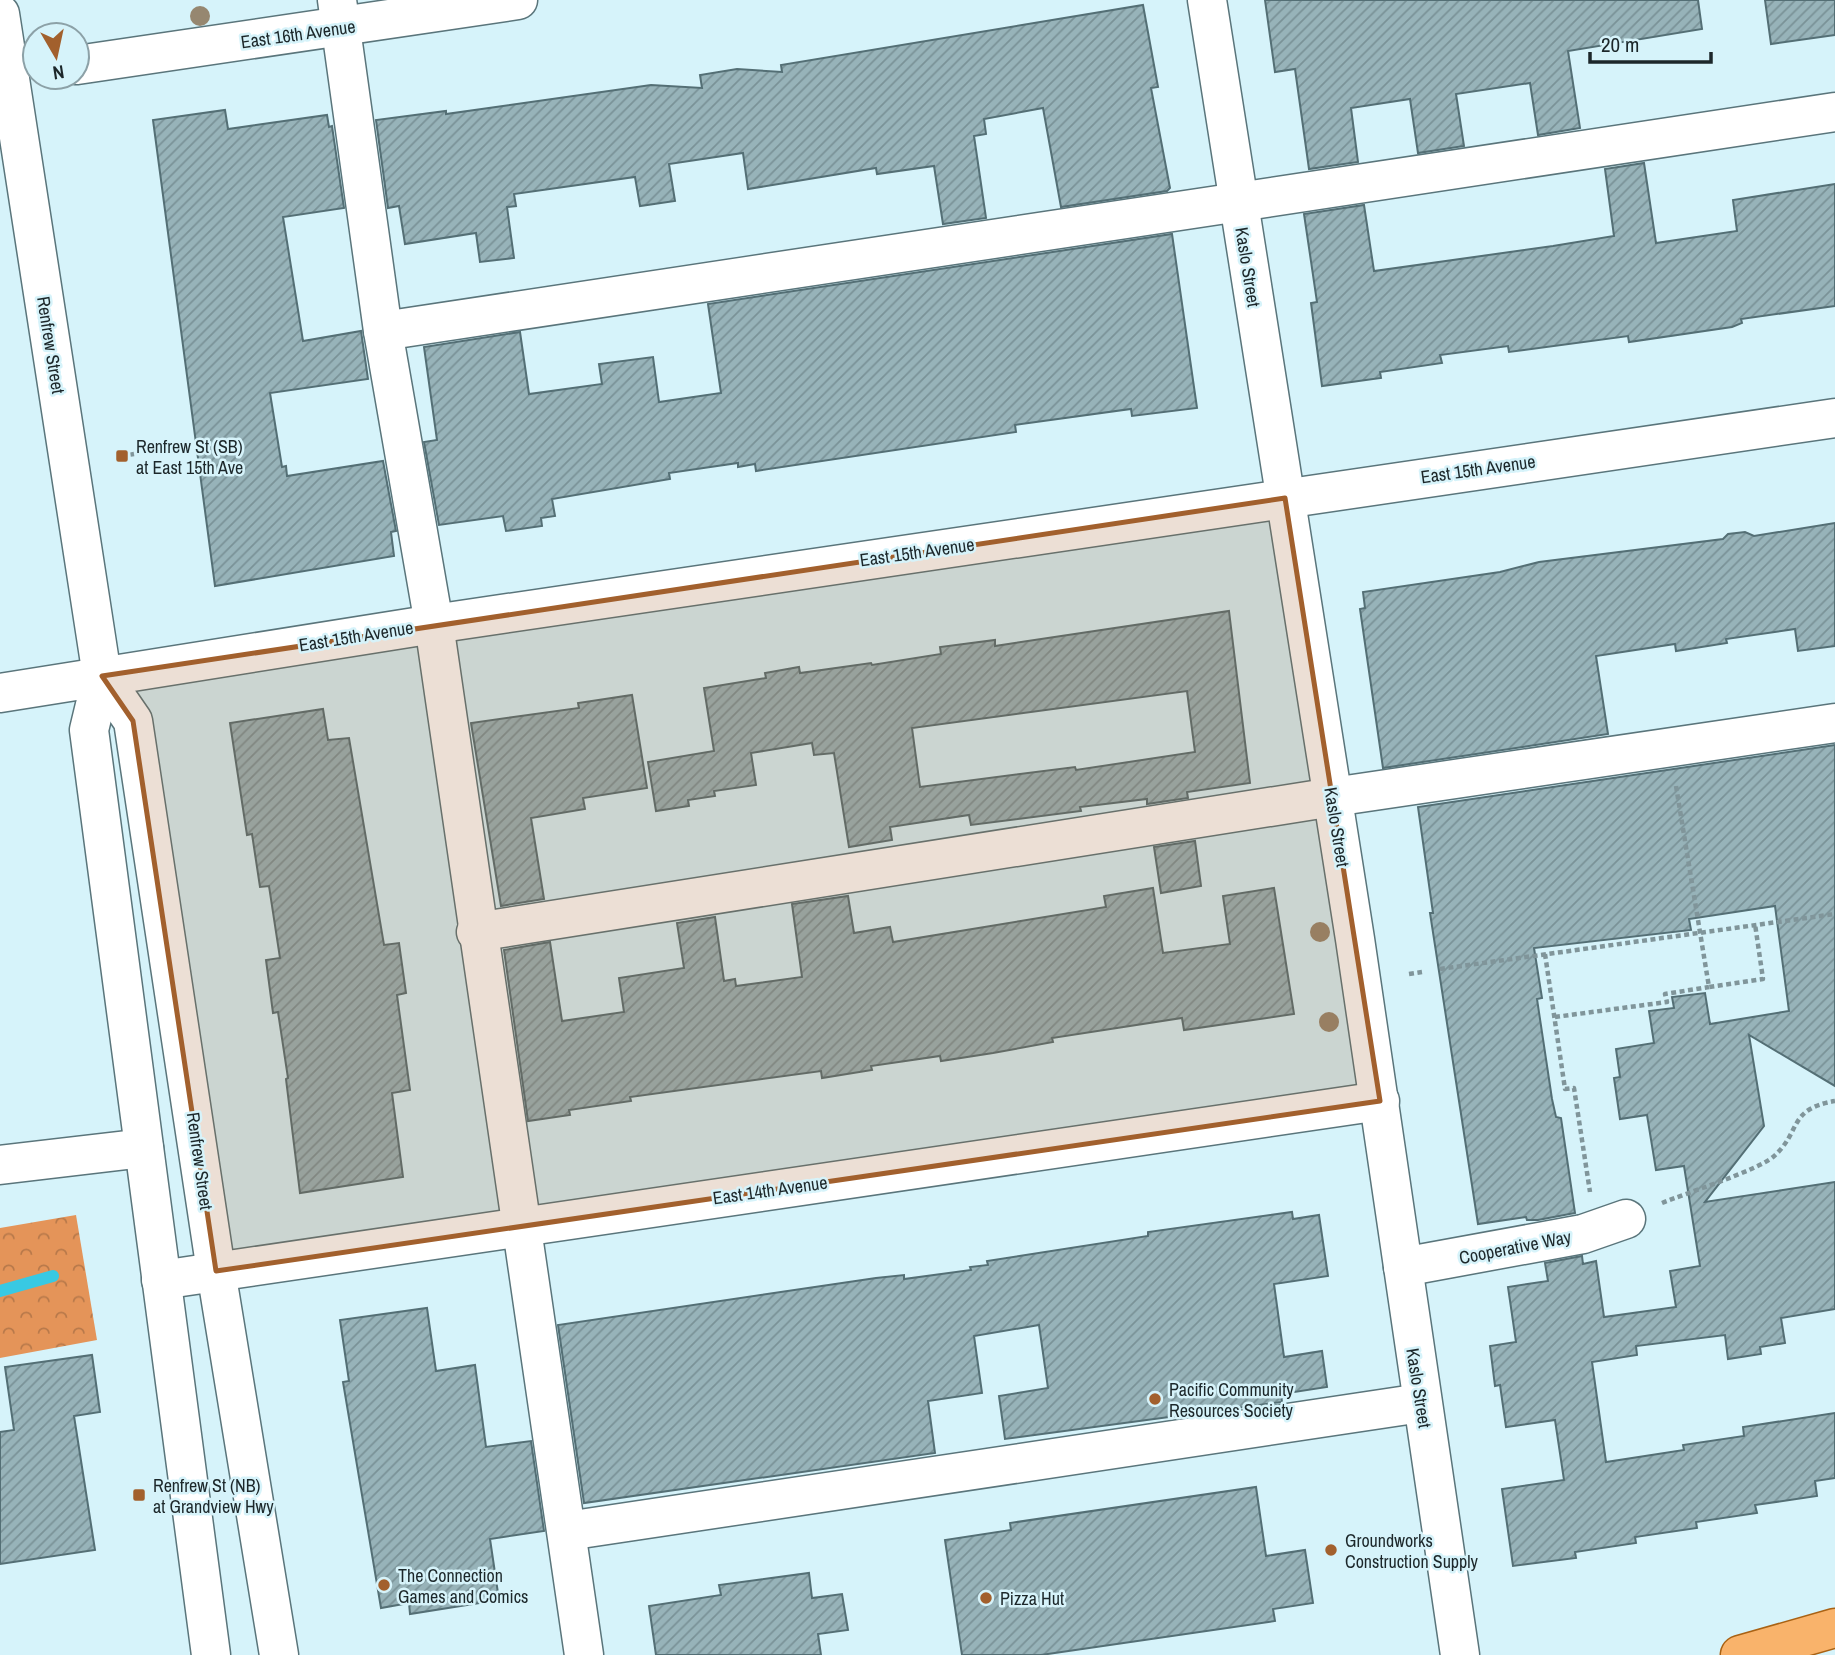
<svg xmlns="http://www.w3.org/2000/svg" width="1835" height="1655" font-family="'Archivo Narrow',sans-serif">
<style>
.forest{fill:url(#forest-crowns)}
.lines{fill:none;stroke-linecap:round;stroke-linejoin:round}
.stream{stroke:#38c9e3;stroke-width:12}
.building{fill:url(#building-hatch);stroke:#546f75;stroke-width:2;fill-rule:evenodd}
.minor-casing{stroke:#5a757b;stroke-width:41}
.major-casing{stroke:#a96214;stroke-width:41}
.path{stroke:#80959a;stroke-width:4.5;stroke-dasharray:5 3.5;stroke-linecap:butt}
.minor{stroke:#fff;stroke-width:38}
.major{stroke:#f9b36b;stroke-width:38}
.tree{fill:#968770}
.marked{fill:#a2602d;fill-opacity:0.2;stroke:#a2602d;stroke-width:5;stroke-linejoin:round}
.poi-dot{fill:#a2602d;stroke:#d6f3fa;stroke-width:2.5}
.labels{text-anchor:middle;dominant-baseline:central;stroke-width:5;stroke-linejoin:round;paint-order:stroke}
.street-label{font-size:18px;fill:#1c272a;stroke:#d6f3fa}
.poi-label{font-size:18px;fill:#1c272a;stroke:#d6f3fa;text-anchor:start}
</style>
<defs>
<pattern id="forest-crowns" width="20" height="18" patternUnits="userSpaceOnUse" patternTransform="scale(1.75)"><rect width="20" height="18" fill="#e49459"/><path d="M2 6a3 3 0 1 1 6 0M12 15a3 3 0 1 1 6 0" fill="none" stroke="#b8794a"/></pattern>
<pattern id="building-hatch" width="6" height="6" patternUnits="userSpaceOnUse" patternTransform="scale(1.75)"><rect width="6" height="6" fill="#97b3b9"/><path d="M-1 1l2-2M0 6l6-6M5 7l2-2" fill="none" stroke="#7a9297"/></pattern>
</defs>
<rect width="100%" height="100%" fill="#d6f3fa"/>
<!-- forest -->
<path class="forest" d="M 76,1215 L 97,1340 L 0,1358 L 0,1228 Z"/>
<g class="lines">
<!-- stream -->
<path class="stream" d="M 0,1291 L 53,1276"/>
</g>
<!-- building -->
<g class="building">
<path d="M 1265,0 L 1698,0 L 1702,29 L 1568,51 L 1580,128 L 1538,135 L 1530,83 L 1456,94 L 1464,146 L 1418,153 L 1410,99 L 1351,108 L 1358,162 L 1309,169 L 1295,69 L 1275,72 Z"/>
<path d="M 1765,0 L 1835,0 L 1835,35 L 1771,44 Z"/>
<path d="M 1143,5 L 1158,87 L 1151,88 L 1170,188 L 1167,191 L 1061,207 L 1043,108 L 984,119 L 986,134 L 974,136 L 986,218 L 943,224 L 934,166 L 877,174 L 876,168 L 748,189 L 743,153 L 669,164 L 675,201 L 640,206 L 635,177 L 514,194 L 516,206 L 507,207 L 514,258 L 480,262 L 476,233 L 405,244 L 399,206 L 388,208 L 376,120 L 446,111 L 446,114 L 651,85 L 702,88 L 700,75 L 737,69 L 782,72 L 781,65 Z"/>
<path d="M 225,110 L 228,129 L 327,115 L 329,127 L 332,126 L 344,208 L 283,217 L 303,341 L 361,331 L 368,379 L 270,393 L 282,467 L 286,466 L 287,476 L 383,461 L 396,531 L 391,532 L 394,556 L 215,586 L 153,120 Z"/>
<path d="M 1644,163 L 1656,243 L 1737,231 L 1733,200 L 1835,184 L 1835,306 L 1741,319 L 1742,323 L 1732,327 L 1629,342 L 1628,336 L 1509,352 L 1508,346 L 1440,355 L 1442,363 L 1380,372 L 1381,378 L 1322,386 L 1311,303 L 1317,302 L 1304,214 L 1364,205 L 1374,271 L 1553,246 L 1614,236 L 1605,169 Z"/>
<path d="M 1172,234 L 1197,408 L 1132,416 L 1131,409 L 1015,425 L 1016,432 L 756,471 L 755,464 L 738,467 L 738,463 L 669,473 L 670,479 L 552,499 L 555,516 L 541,518 L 542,526 L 506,531 L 503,516 L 439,525 L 424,442 L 437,440 L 424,347 L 520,332 L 529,394 L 602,384 L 599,364 L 653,357 L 659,402 L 721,393 L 708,304 Z"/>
<path d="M 1835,523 L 1835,646 L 1798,651 L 1795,629 L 1726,639 L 1727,643 L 1676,651 L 1675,644 L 1596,656 L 1608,734 L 1383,768 L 1360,609 L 1365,608 L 1363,592 L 1500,572 L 1539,562 L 1723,539 L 1728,534 L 1745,532 L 1754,536 Z"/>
<path d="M 1229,611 L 1250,783 L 1187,792 L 1188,798 L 1147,804 L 1147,799 L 1080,807 L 1081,811 L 971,825 L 969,815 L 890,827 L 892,840 L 849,847 L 834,753 L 814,755 L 812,743 L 751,753 L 756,785 L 714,791 L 715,796 L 688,800 L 689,806 L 656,811 L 648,762 L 714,751 L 704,688 L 766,678 L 765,673 L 799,667 L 800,673 L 871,663 L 872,665 L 941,654 L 940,647 L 995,640 L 995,646 ZM 1187,691 L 1195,752 L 1076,770 L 1075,767 L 920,787 L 912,728 Z"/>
<path d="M 632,695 L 647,788 L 583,798 L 585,809 L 531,818 L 544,899 L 501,906 L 471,723 L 579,708 L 578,703 Z"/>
<path d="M 323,709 L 328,740 L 349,738 L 384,945 L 399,943 L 406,993 L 397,995 L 410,1090 L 392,1093 L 403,1177 L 300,1193 L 286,1079 L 288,1078 L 278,1012 L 273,1013 L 266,960 L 280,958 L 269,886 L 260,887 L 252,834 L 247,835 L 230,723 Z"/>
<path d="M 1835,745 L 1835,1086 L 1749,1035 L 1764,1126 L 1705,1202 L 1835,1182 L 1835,1309 L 1781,1318 L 1785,1343 L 1760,1347 L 1761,1354 L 1728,1359 L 1725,1335 L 1636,1346 L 1637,1355 L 1592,1362 L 1606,1462 L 1684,1450 L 1683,1445 L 1744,1436 L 1743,1427 L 1835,1413 L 1835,1478 L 1815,1481 L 1817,1496 L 1755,1505 L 1757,1513 L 1696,1522 L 1697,1528 L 1635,1537 L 1636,1543 L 1575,1552 L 1576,1558 L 1513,1566 L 1502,1489 L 1564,1480 L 1555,1420 L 1506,1427 L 1500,1385 L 1495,1386 L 1490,1346 L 1516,1342 L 1508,1287 L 1548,1281 L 1545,1263 L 1582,1256 L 1583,1264 L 1596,1261 L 1604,1317 L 1676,1307 L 1670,1271 L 1700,1266 L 1684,1166 L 1656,1170 L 1647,1115 L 1620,1119 L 1614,1078 L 1620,1077 L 1616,1049 L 1654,1043 L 1649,1011 L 1674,1008 L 1672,997 L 1705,993 L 1710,1024 L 1789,1011 L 1775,906 L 1689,919 L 1691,930 L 1534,948 L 1542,998 L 1537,999 L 1552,1099 L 1556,1117 L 1561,1118 L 1575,1213 L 1538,1220 L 1527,1220 L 1526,1217 L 1478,1224 L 1430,913 L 1433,913 L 1418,807 Z"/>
<path d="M 1195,841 L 1201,886 L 1161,893 L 1154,847 Z"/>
<path d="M 1153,888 L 1163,953 L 1230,944 L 1223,896 L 1274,888 L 1294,1014 L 1184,1030 L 1182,1018 L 1052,1038 L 1053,1042 L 993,1053 L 941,1061 L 940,1056 L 871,1066 L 872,1070 L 822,1078 L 821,1071 L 630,1097 L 631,1101 L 569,1110 L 570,1115 L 528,1121 L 504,950 L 550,942 L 562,1021 L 624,1012 L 619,978 L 684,968 L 677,923 L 715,917 L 724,981 L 735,979 L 736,986 L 802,977 L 792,904 L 848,896 L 854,933 L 890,927 L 893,942 L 1106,907 L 1104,896 Z"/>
<path d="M 1292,1212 L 1293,1219 L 1319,1215 L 1328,1276 L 1274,1284 L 1284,1357 L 1322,1351 L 1327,1387 L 1281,1394 L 1282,1402 L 1005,1439 L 999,1396 L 1048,1388 L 1039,1325 L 974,1336 L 982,1393 L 928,1401 L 935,1453 L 584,1503 L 558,1325 L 876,1278 L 904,1275 L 904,1279 L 971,1270 L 970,1267 L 988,1265 L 987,1261 L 1148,1236 L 1148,1232 Z"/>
<path d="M 427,1308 L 436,1371 L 475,1365 L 486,1447 L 531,1441 L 544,1531 L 490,1539 L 499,1600 L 410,1614 L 409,1603 L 381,1608 L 343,1382 L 349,1381 L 340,1320 Z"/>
<path d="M 92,1355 L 100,1412 L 74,1416 L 95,1550 L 0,1564 L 0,1432 L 14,1430 L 5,1367 Z"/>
<path d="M 1256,1487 L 1266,1556 L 1305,1550 L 1313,1603 L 1273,1609 L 1275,1621 L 1041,1655 L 962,1655 L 945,1540 L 1011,1530 L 1010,1523 Z"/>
<path d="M 809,1573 L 812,1598 L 842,1594 L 848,1630 L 818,1634 L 821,1655 L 656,1655 L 649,1606 L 721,1595 L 719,1585 Z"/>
</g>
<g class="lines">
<!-- minor casing -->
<g class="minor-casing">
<g id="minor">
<path d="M 337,0 L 383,331 L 434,624 L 584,1655"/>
<path d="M 1207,0 L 1355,939 L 1460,1655"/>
<path d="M 0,14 L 102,676 L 89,730 L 211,1655"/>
<path d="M 77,65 L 518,0"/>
<path d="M 383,331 L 1835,112"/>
<path d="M 102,676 L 133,721 L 216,1271 L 279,1655"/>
<path d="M 0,693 L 434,624 L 1835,418"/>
<path d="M 476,932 L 1333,797 L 1835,723"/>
<path d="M 0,1165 L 144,1148"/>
<path d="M 1403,1267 L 1583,1234 L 1626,1219"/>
<path d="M 161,1280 L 1380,1101"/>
<path d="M 567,1531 L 1421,1403"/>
</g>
</g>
<!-- major casing -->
<g class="major-casing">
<path id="major" d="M 1740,1655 L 1835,1628"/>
</g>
<!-- path -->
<g class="path">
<path d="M 122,456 L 134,454"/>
<path d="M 1676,786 L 1709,987 L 1763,979 L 1755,924"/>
<path d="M 1545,954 L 1565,1089 L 1574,1088 L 1590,1192"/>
<path d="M 1440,969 L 1835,914"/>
<path d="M 1409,974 L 1422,972"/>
<path d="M 1555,1017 L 1667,1002 L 1665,994 L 1709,987"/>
<path d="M 1662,1203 C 1686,1193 1756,1171 1773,1157 C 1802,1132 1787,1109 1835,1101"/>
</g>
<!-- minor -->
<use href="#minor" class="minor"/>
<!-- major -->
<use href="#major" class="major"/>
</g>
<!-- trees -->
<g class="tree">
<circle cx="200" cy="16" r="10"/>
<circle cx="1320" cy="932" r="10"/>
<circle cx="1329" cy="1022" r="10"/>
</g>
<!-- marked area -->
<path class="marked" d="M 1285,498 L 1380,1101 L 216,1271 L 133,721 L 102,676 Z"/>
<!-- markers -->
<g class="poi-dot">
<rect x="115" y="449" width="14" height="14" rx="3.5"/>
<circle cx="1155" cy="1399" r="7"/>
<rect x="132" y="1488" width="14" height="14" rx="3.5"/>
<circle cx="1331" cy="1550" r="7"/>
<circle cx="384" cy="1585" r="7"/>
<circle cx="986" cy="1598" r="7"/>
</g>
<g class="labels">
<!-- street labels -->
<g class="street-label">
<text transform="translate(298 34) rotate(-8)">East 16th Avenue</text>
<text transform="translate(1248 267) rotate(81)">Kaslo Street</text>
<text transform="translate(51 345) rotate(81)">Renfrew Street</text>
<text transform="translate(1478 469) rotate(-8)">East 15th Avenue</text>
<text transform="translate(917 552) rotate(-8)">East 15th Avenue</text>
<text transform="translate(356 636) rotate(-9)">East 15th Avenue</text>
<text transform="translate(1337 827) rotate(81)">Kaslo Street</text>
<text transform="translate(200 1161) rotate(82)">Renfrew Street</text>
<text transform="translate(770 1190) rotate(-8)">East 14th Avenue</text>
<text transform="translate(1515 1247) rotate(-11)">Cooperative Way</text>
<text transform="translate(1419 1388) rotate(81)">Kaslo Street</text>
</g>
<!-- poi labels -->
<g class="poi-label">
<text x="136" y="446">Renfrew St (SB)<tspan x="136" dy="21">at East 15th Ave</tspan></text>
<text x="1169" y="1389">Pacific Community<tspan x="1169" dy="21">Resources Society</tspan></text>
<text x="153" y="1485">Renfrew St (NB)<tspan x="153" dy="21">at Grandview Hwy</tspan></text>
<text x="1345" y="1540">Groundworks<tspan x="1345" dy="21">Construction Supply</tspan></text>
<text x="398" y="1575">The Connection<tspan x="398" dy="21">Games and Comics</tspan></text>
<text x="1000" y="1598">Pizza Hut</text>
</g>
</g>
<!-- north arrow -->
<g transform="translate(56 56) rotate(171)"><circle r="33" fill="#d6f3fa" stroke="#8ca1a7" stroke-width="2"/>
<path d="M0-5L12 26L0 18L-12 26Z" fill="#a2602d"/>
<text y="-10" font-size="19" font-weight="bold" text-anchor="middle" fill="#1c272a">N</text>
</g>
<!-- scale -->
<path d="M1590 52v10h121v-10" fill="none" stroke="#1c272a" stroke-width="3.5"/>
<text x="1601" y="52" font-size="21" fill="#1c272a" stroke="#d6f3fa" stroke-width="5" paint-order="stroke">20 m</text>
</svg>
